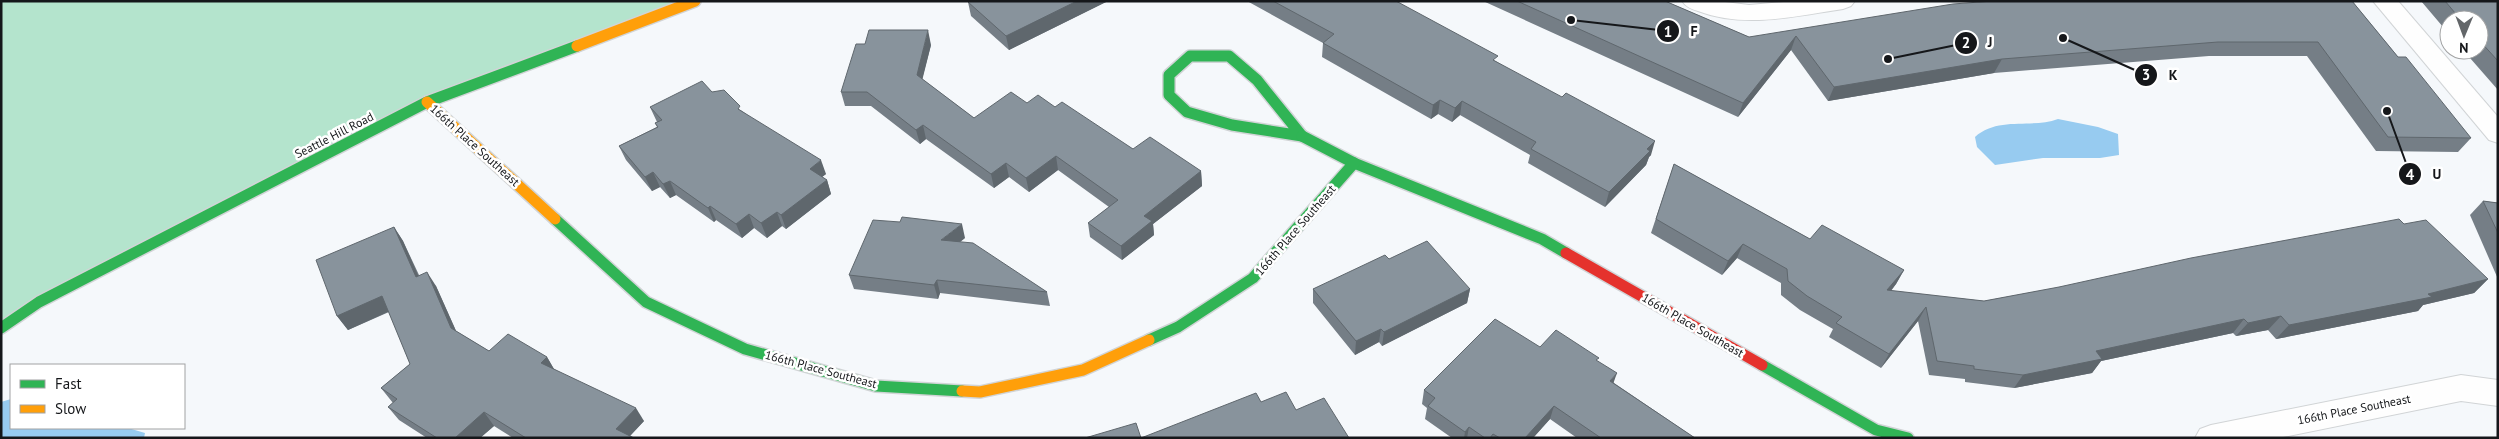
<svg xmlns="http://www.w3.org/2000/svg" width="2499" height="439" font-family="'PT Sans',sans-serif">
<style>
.forest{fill:#b4e4cd}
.water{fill:#97cbf0}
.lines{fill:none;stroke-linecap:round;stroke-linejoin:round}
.street-casing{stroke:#d1d4d6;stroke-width:2}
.fast-casing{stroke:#d1d4d6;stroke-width:14}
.slow-casing{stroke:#d1d4d6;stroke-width:14}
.jam-casing{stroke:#d1d4d6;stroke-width:14}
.street{fill:#fefefe;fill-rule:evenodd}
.fast{stroke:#30b455;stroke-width:11}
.slow{stroke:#ff9f0a;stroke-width:11}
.jam{stroke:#e5322d;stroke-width:11}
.wall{fill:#757e86}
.shaded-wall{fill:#5f676d}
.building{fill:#88939c;stroke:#5f676d}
.labels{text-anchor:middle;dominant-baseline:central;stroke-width:5;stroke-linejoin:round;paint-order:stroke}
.street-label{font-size:12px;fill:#15171a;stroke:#fff}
.leader{fill:none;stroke:#15171a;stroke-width:2}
.callout-dot{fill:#15171a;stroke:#fff;stroke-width:2}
.mark-label{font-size:15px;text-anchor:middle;font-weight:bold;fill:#fff}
.callout-label{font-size:14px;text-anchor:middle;font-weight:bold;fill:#15171a;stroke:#fff;stroke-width:5;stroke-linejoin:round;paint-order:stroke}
</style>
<rect width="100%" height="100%" fill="#f5f8fb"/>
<!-- forest -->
<path class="forest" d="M 1,1 L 695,1 L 427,102 L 1,328 Z"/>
<!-- water -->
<g class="water">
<path d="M 2058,119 L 2098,127 L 2118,134 L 2119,155 L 2100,158 L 2043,158 L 1995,165 L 1977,147 L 1975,137 C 1998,116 2032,129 2058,119 Z"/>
<path d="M 11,399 L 11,428 L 128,428 L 145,433 L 144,438 L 1,438 L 1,402 Z"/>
</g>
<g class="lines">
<!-- street casing -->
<g class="street-casing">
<g id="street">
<path d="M 1682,1 L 1717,1 L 1749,5 L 1795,1 L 1855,1 L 1851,6 L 1843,9 C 1795,16 1745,29 1698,11 C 1691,9 1686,7 1682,1 Z"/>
<path d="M 2373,1 L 2398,1 L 2498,117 L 2498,143 L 2489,140 Z"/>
<path d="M 2461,375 L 2498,380 L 2498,406 L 2461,401 L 2278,438 L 2195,438 L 2200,429 L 2211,425 Z"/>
</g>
</g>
<!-- fast casing -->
<g class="fast-casing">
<g id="fast">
<path d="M 1190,56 L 1229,56 L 1257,80 L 1302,136 L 1232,125 L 1187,112 L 1169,95 L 1169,75 Z"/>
<path d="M 1302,136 L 1354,163 L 1542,239 L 1566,253"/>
<path d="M 555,219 L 646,302 L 745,349 L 876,386 L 962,391"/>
<path d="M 1,328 L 39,302 L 427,102 L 577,46"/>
<path d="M 1149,340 L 1178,327 L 1253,278 L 1354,163"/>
<path d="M 1762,365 L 1876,430 L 1908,438"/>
</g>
</g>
<!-- slow casing -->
<g class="slow-casing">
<g id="slow">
<path d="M 577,46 L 695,1"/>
<path d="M 427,102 L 555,219"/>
<path d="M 962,391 L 980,392 L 1083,370 L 1149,340"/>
</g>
</g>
<!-- jam casing -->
<g class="jam-casing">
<path id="jam" d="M 1566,253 L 1762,365"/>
</g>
<!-- street -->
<use href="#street" class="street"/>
<!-- fast -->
<use href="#fast" class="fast"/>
<!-- slow -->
<use href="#slow" class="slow"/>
<!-- jam -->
<use href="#jam" class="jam"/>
</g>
<!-- wall -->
<g class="wall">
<path d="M 1108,1 L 1009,50 L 971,16 L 968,2 Z"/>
<path d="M 1247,1 L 1396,1 L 1651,155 L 1649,157 L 1646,165 L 1605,207 L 1528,163 L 1530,155 L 1460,115 L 1452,122 L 1438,114 L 1431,119 L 1322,57 L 1323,43 Z"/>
<path d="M 1483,1 L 1665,1 L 1749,37 L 2352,1 L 2398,57 L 2471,138 L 2458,152 L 2376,151 L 2307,56 L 2209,56 L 1994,73 L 1828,101 L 1791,50 L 1738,117 Z"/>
<path d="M 2421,1 L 2498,1 L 2498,90 L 2463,50 L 2479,50 L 2479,20 L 2449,20 L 2449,34 Z"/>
<path d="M 931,45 L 922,79 L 974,118 L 1027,103 L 1055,107 L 1133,149 L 1201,171 L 1202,186 L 1153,224 L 1154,235 L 1122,260 L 1090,237 L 1088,223 L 1109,207 L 1058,170 L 1029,192 L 1009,177 L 994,188 L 926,139 L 920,144 L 871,106 L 845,106 L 841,92 Z"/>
<path d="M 712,92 L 742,111 L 826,174 L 822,177 L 827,180 L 831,194 L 786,229 L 782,226 L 767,238 L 754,228 L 742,238 L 716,220 L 714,222 L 676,195 L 670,198 L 660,187 L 652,191 L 626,160 L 619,146 L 657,127 L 655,123 L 657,122 L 650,107 Z"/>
<path d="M 1674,164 L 1810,239 L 1904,270 L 1896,284 L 1891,291 L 1984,301 L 2404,224 L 2488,279 L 2474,293 L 2423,305 L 2418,311 L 2276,339 L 2268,330 L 2236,336 L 2233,333 L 2101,361 L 2092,373 L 2014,388 L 1965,382 L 1965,379 L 1929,375 L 1918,321 L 1881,368 L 1829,337 L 1833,329 L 1800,310 L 1781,295 L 1781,283 L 1737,258 L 1722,275 L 1651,233 Z"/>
<path d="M 2483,201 L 2498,203 L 2498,279 L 2470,215 Z"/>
<path d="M 394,227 L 403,241 L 419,275 L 436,286 L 456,331 L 489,351 L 547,357 L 554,369 L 644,421 L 630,436 L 634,438 L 513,438 L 494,426 L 480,438 L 427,438 L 399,420 L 388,407 L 393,403 L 381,388 L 410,364 L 389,312 L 348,330 L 337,316 Z"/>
<path d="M 965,238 L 960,242 L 1047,292 L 1050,306 L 940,293 L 938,299 L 854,289 L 849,275 Z"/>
<path d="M 1389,259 L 1470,289 L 1467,303 L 1382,346 L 1379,342 L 1355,355 L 1313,303 L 1313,289 Z"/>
<path d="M 1540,347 L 1597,361 L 1614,383 L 1695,438 L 1577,438 L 1550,419 L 1533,438 L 1452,438 L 1425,419 L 1427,408 L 1422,404 L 1424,390 Z"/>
</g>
<!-- shaded-wall -->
<g class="shaded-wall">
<path d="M 1077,1 L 1108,1 L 1009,50 L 1006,36 Z"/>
<path d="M 928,30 L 931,45 L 920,89 L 917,75 Z"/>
<path d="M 1796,36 L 1791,50 L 1738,117 L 1743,103 Z"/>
<path d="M 2002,59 L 1994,73 L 1828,101 L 1834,87 Z"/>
<path d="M 1440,100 L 1438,114 L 1431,119 L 1433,105 Z"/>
<path d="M 1462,101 L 1460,115 L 1452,122 L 1455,108 Z"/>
<path d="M 923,125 L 926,139 L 920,144 L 916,130 Z"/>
<path d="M 1655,141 L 1651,155 L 1649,157 L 1646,165 L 1605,207 L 1609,192 L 1647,149 Z"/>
<path d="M 1056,156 L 1058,170 L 1029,192 L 1026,178 Z"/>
<path d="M 821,160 L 826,174 L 814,183 L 810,169 Z"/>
<path d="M 1006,163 L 1009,177 L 994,188 L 991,174 Z"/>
<path d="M 1201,171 L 1202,186 L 1153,224 L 1154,235 L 1122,260 L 1121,246 L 1144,216 Z"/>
<path d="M 653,172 L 660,187 L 652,191 L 645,177 Z"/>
<path d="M 827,180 L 831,194 L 786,229 L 781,215 Z"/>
<path d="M 670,181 L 676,195 L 670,198 L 663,184 Z"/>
<path d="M 710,206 L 716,220 L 714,222 L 708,208 Z"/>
<path d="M 777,212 L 782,226 L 767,238 L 761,223 Z"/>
<path d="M 749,214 L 754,228 L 742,238 L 736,224 Z"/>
<path d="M 962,224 L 965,238 L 944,254 L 941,240 Z"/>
<path d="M 394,227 L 403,241 L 425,291 L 416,277 Z"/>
<path d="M 1743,244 L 1737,258 L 1722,275 L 1728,261 Z"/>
<path d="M 1904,270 L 1896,284 L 1880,304 L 1887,290 Z"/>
<path d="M 427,272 L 436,286 L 461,342 L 451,328 Z"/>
<path d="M 2488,279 L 2474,293 L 2423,305 L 2418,311 L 2276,339 L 2289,325 L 2428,294 Z"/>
<path d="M 937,280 L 940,293 L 938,299 L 934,285 Z"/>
<path d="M 1470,289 L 1467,303 L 1382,346 L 1384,332 Z"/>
<path d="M 382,296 L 392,310 L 348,330 L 337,316 Z"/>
<path d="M 1926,307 L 1918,321 L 1881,368 L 1889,354 Z"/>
<path d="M 2281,316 L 2268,330 L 2236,336 L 2248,323 Z"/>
<path d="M 2244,319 L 2233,333 L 2101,361 L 2092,373 L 2014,388 L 2023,375 L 2096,351 Z"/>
<path d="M 1381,329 L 1379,342 L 1355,355 L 1356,341 Z"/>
<path d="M 547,357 L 555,371 L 541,363 Z"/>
<path d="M 1617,373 L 1612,387 L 1610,381 Z"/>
<path d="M 1554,406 L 1550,419 L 1533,438 L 1525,438 Z"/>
<path d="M 636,408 L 644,421 L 628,438 L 616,429 Z"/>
<path d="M 484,412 L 494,426 L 480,438 L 455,438 Z"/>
<path d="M 1469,427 L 1467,438 L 1464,438 L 1465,432 Z"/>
</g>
<!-- building -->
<g class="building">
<path d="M 970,1 L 1077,1 L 1006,36 L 968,2 Z"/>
<path d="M 1273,1 L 1396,1 L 1498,56 L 1493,60 L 1562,97 L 1566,93 L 1655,141 L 1647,149 L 1650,151 L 1609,192 L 1531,149 L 1536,142 L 1462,101 L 1455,108 L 1440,100 L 1433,105 L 1323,43 L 1334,34 Z"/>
<path d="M 1517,1 L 1665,1 L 1749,37 L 1953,4 L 1993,1 L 2352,1 L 2398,57 L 2406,57 L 2471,138 L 2388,137 L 2318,42 L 2218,42 L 2002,59 L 1834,87 L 1796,36 L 1743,103 Z"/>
<path d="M 2445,1 L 2498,1 L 2498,61 L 2479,40 L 2479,20 L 2461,20 Z"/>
<path d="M 869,30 L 928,30 L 917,75 L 974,118 L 1011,92 L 1027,103 L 1038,95 L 1055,107 L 1062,102 L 1133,149 L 1150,137 L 1201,171 L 1144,216 L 1152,221 L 1121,246 L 1088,223 L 1118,200 L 1056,156 L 1026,178 L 1006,163 L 991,174 L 923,125 L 916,130 L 867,92 L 841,92 L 856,44 L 865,44 Z"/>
<path d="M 702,81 L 712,92 L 724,90 L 740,106 L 738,109 L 821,160 L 810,169 L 827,180 L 781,215 L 777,212 L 761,223 L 749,214 L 736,224 L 710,206 L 708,208 L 670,181 L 663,184 L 653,172 L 645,177 L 619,146 L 658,127 L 655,123 L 662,120 L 650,107 Z"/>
<path d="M 1674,164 L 1810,239 L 1822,225 L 1904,270 L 1887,290 L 1984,301 L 2059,287 L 2191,258 L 2399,219 L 2404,224 L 2426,220 L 2488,279 L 2428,294 L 2432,297 L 2289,325 L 2281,316 L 2248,323 L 2244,319 L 2096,351 L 2102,359 L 2023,375 L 1974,369 L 1974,366 L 1937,361 L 1926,307 L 1889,354 L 1836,323 L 1842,317 L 1807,296 L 1788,281 L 1787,269 L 1743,244 L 1728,261 L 1656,219 Z"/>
<path d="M 2483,201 L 2498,203 L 2498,233 Z"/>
<path d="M 902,217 L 962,224 L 941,240 L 973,243 L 1047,292 L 937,280 L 934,285 L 849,275 L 873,220 L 900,222 Z"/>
<path d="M 394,227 L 416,277 L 427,272 L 451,328 L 489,351 L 508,334 L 547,357 L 541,363 L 636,408 L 616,429 L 634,438 L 526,438 L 484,412 L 455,438 L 437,438 L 388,407 L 397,399 L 381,388 L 410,364 L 382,296 L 337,316 L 316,260 Z"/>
<path d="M 1427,241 L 1470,289 L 1384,332 L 1381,329 L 1356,341 L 1313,289 L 1385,255 L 1389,259 Z"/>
<path d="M 1495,319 L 1540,347 L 1556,330 L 1599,358 L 1596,360 L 1617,373 L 1610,381 L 1695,438 L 1601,438 L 1554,406 L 1525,438 L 1500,438 L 1493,434 L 1490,438 L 1485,438 L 1469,427 L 1465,432 L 1428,406 L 1435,398 L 1424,390 Z"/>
<path d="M 1286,392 L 1296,410 L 1324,398 L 1349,438 L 1085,438 L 1136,423 L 1141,438 L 1256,393 L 1261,402 Z"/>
</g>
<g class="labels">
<!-- street labels -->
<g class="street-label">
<text transform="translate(334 135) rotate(-27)">Seattle Hill Road</text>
<text transform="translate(475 145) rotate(42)">166th Place Southeast</text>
<text transform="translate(1295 230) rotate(-49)">166th Place Southeast</text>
<text transform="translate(1693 325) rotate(30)">166th Place Southeast</text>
<text transform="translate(821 369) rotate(15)">166th Place Southeast</text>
<text transform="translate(2354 409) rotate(-11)">166th Place Southeast</text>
</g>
</g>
<!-- callouts -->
<path class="leader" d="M1571 20L1668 31M1888 59L1966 43M2063 38L2146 75M2387 111L2410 174"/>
<g class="callout-dot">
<circle cx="1571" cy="20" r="5"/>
<circle cx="1888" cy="59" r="5"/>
<circle cx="2063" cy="38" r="5"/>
<circle cx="2387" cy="111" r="5"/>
<circle cx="1668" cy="31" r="12"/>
<circle cx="1966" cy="43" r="12"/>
<circle cx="2146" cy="75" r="12"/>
<circle cx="2410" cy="174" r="12"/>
</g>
<g class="mark-label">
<text x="1668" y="37">1</text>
<text x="1966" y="48">2</text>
<text x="2146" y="80">3</text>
<text x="2410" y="180">4</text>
</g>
<g class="callout-label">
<text x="1694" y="36">F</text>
<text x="1990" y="47">J</text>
<text x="2173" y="80">K</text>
<text x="2437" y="179">U</text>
</g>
<!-- border -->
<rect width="2499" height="439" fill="none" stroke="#15171a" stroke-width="5"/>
<!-- legend -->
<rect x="10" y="364" width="175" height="65" fill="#ffffff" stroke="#a1a2a3"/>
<rect x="20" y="380" width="25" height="8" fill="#30b455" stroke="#a1a2a3"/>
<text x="55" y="389" font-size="15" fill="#15171a">Fast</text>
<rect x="20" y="405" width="25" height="8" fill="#ff9f0a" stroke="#a1a2a3"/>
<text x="55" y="414" font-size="15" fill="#15171a">Slow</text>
<!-- north arrow -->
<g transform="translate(2464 35) rotate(181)"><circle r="24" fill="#ffffff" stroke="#a1a2a3"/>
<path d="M0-4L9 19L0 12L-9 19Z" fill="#636669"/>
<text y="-8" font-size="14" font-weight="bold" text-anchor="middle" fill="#15171a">N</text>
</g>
</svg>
